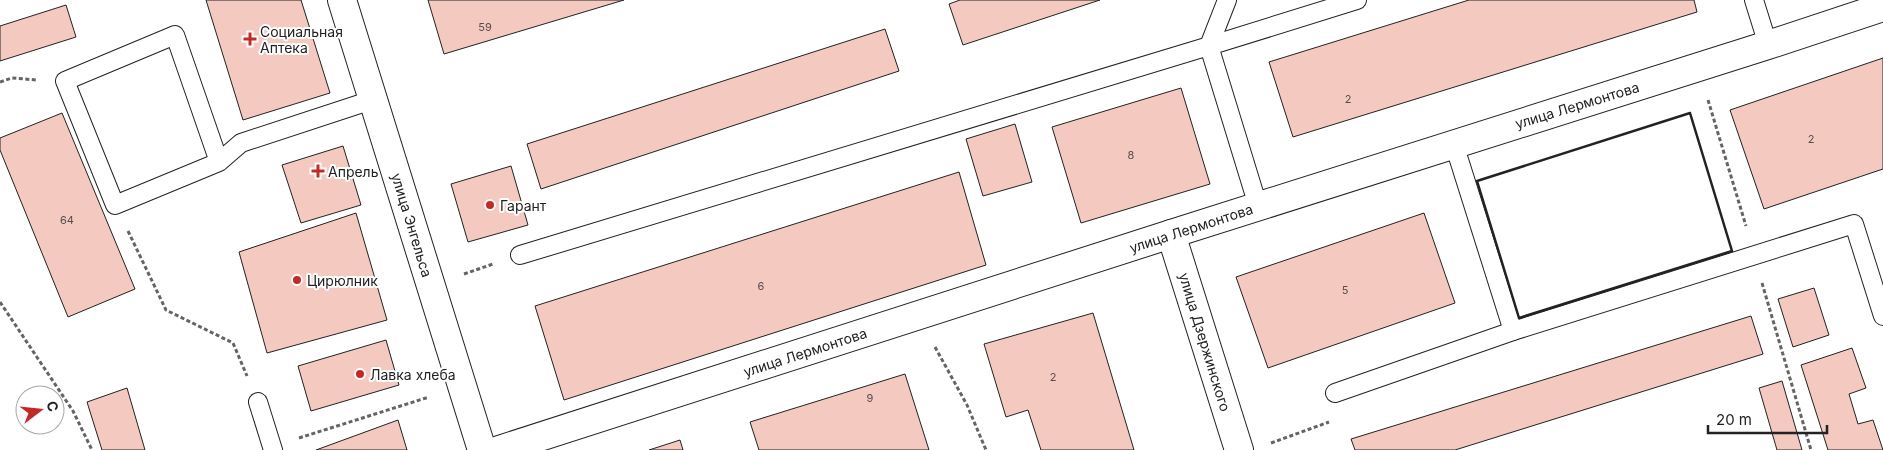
<svg xmlns="http://www.w3.org/2000/svg" width="1883" height="450" font-family="Inter,sans-serif">
<style>
.building{fill:#f3c9c0;stroke:#222}
.lines{fill:none;stroke-linecap:round;stroke-linejoin:round}
.service-casing{stroke:#222;stroke-width:20}
.minor-casing{stroke:#222;stroke-width:30}
.tertiary-casing{stroke:#222;stroke-width:30}
.path{stroke:#646464;stroke-width:3;stroke-dasharray:4 2.5;stroke-linecap:butt}
.service{stroke:#fff;stroke-width:18}
.minor{stroke:#fff;stroke-width:28}
.tertiary{stroke:#fff;stroke-width:28}
.wall{stroke:#222;stroke-width:2.5}
.poi-dot{fill:#c62828;stroke:#fff;stroke-width:2}
.labels{text-anchor:middle;dominant-baseline:central;stroke-width:4;stroke-linejoin:round;paint-order:stroke}
.number-label{font-size:11px;fill:#564c4a}
.poi-label{font-size:14px;fill:#222;stroke:#fff;text-anchor:start}
.street-label{font-size:14px;fill:#222;stroke:#fff}
</style>
<rect width="100%" height="100%" fill="#fff"/>
<!-- building -->
<g class="building">
<path d="M 206,0 L 301,0 L 330,93 L 243,120 Z"/>
<path d="M 428,0 L 624,0 L 444,54 Z"/>
<path d="M 960,0 L 1100,0 L 963,45 L 949,4 Z"/>
<path d="M 1469,0 L 1694,0 L 1697,12 L 1293,137 L 1269,62 Z"/>
<path d="M 66,5 L 76,37 L 0,61 L 0,26 Z"/>
<path d="M 885,29 L 899,71 L 541,189 L 527,144 Z"/>
<path d="M 1883,58 L 1883,169 L 1764,209 L 1730,110 Z"/>
<path d="M 1181,88 L 1210,184 L 1081,223 L 1052,127 Z"/>
<path d="M 62,113 L 135,289 L 68,317 L 0,150 L 0,138 Z"/>
<path d="M 1015,124 L 1032,182 L 983,196 L 966,139 Z"/>
<path d="M 343,146 L 361,205 L 301,223 L 282,165 Z"/>
<path d="M 511,166 L 528,225 L 468,242 L 451,184 Z"/>
<path d="M 959,172 L 986,265 L 564,400 L 535,306 Z"/>
<path d="M 356,213 L 387,320 L 267,353 L 239,252 Z"/>
<path d="M 1424,213 L 1455,303 L 1268,368 L 1236,277 Z"/>
<path d="M 1814,288 L 1829,335 L 1793,347 L 1778,299 Z"/>
<path d="M 1093,313 L 1134,450 L 1041,450 L 1028,410 L 1006,417 L 984,344 Z"/>
<path d="M 1751,316 L 1763,354 L 1455,450 L 1355,450 L 1351,439 Z"/>
<path d="M 386,340 L 399,385 L 311,411 L 298,366 Z"/>
<path d="M 1852,348 L 1866,388 L 1849,394 L 1858,424 L 1873,420 L 1883,450 L 1828,450 L 1801,365 Z"/>
<path d="M 905,374 L 929,450 L 759,450 L 750,422 Z"/>
<path d="M 1782,381 L 1802,450 L 1777,450 L 1759,388 Z"/>
<path d="M 127,388 L 145,450 L 102,450 L 87,402 Z"/>
<path d="M 398,420 L 407,450 L 316,450 Z"/>
<path d="M 680,440 L 683,450 L 649,450 Z"/>
</g>
<g class="lines">
<!-- service casing -->
<g class="service-casing">
<g id="service">
<path d="M 1754,0 L 1768,45"/>
<path d="M 219,162 L 175,35 L 65,81 L 115,205 L 219,162 L 241,143 L 372,100"/>
<path d="M 1258,206 L 1209,46 L 1357,0"/>
<path d="M 520,255 L 1209,46 L 1227,0"/>
<path d="M 1513,331 L 1854,224 L 1883,316"/>
<path d="M 1335,393 L 1513,331 L 1454,144"/>
<path d="M 258,402 L 273,450"/>
</g>
</g>
<!-- minor casing -->
<g class="minor-casing">
<path id="minor" d="M 1171,234 L 1239,450"/>
</g>
<!-- tertiary casing -->
<g class="tertiary-casing">
<g id="tertiary">
<path d="M 342,0 L 482,450"/>
<path d="M 499,450 L 1171,234 L 1768,45 L 1883,7"/>
</g>
</g>
<!-- path -->
<g class="path">
<path d="M 0,82 L 12,78 L 37,80"/>
<path d="M 1708,100 L 1746,226"/>
<path d="M 128,231 L 166,310 L 233,343 L 247,376"/>
<path d="M 464,274 L 493,264"/>
<path d="M 1762,283 L 1811,450"/>
<path d="M 0,302 L 73,411 L 92,450"/>
<path d="M 935,347 L 967,405 L 986,450"/>
<path d="M 299,438 L 429,397"/>
<path d="M 1271,443 L 1329,422"/>
</g>
<!-- service -->
<use href="#service" class="service"/>
<!-- minor -->
<use href="#minor" class="minor"/>
<!-- tertiary -->
<use href="#tertiary" class="tertiary"/>
<!-- wall -->
<path class="wall" d="M 1690,113 L 1732,251 L 1519,318 L 1477,181 Z"/>
</g>
<!-- markers -->
<g class="poi-dot">
<path d="M247.5 31.5h5v5h5v5h-5v5h-5v-5h-5v-5h5z"/>
<path d="M315.5 163.5h5v5h5v5h-5v5h-5v-5h-5v-5h5z"/>
<circle cx="490" cy="205" r="5"/>
<circle cx="297" cy="280" r="5"/>
<circle cx="360" cy="374" r="5"/>
</g>
<g class="labels">
<!-- number labels -->
<g class="number-label">
<text x="485" y="27">59</text>
<text x="1348" y="99">2</text>
<text x="1811" y="139">2</text>
<text x="1131" y="155">8</text>
<text x="67" y="220">64</text>
<text x="761" y="286">6</text>
<text x="1345" y="290">5</text>
<text x="1053" y="377">2</text>
<text x="870" y="398">9</text>
</g>
<!-- poi labels -->
<g class="poi-label">
<text x="260" y="31">Социальная<tspan x="260" dy="16">Аптека</tspan></text>
<text x="328" y="171">Апрель</text>
<text x="500" y="205">Гарант</text>
<text x="307" y="280">Цирюлник</text>
<text x="370" y="374">Лавка хлеба</text>
</g>
<!-- street labels -->
<g class="street-label">
<text transform="translate(1577 105) rotate(-17)">улица Лермонтова</text>
<text transform="translate(412 225) rotate(73)">улица Энгельса</text>
<text transform="translate(1191 228) rotate(-18)">улица Лермонтова</text>
<text transform="translate(1205 342) rotate(73)">улица Дзержинского</text>
<text transform="translate(805 352) rotate(-18)">улица Лермонтова</text>
</g>
</g>
<!-- north arrow -->
<g transform="translate(40 410) rotate(74)"><circle r="24" fill="#ffffff" stroke="#a7a7a7"/>
<path d="M0-4L9 19L0 12L-9 19Z" fill="#c62828"/>
<text y="-8" font-size="14" font-weight="bold" text-anchor="middle" fill="#222222">С</text>
</g>
<!-- scale -->
<path d="M1708 425v8h119v-8" fill="none" stroke="#222222" stroke-width="2.5"/>
<text x="1716" y="425" font-size="15" fill="#222222" stroke="#ffffff" stroke-width="4" paint-order="stroke">20 m</text>
</svg>
